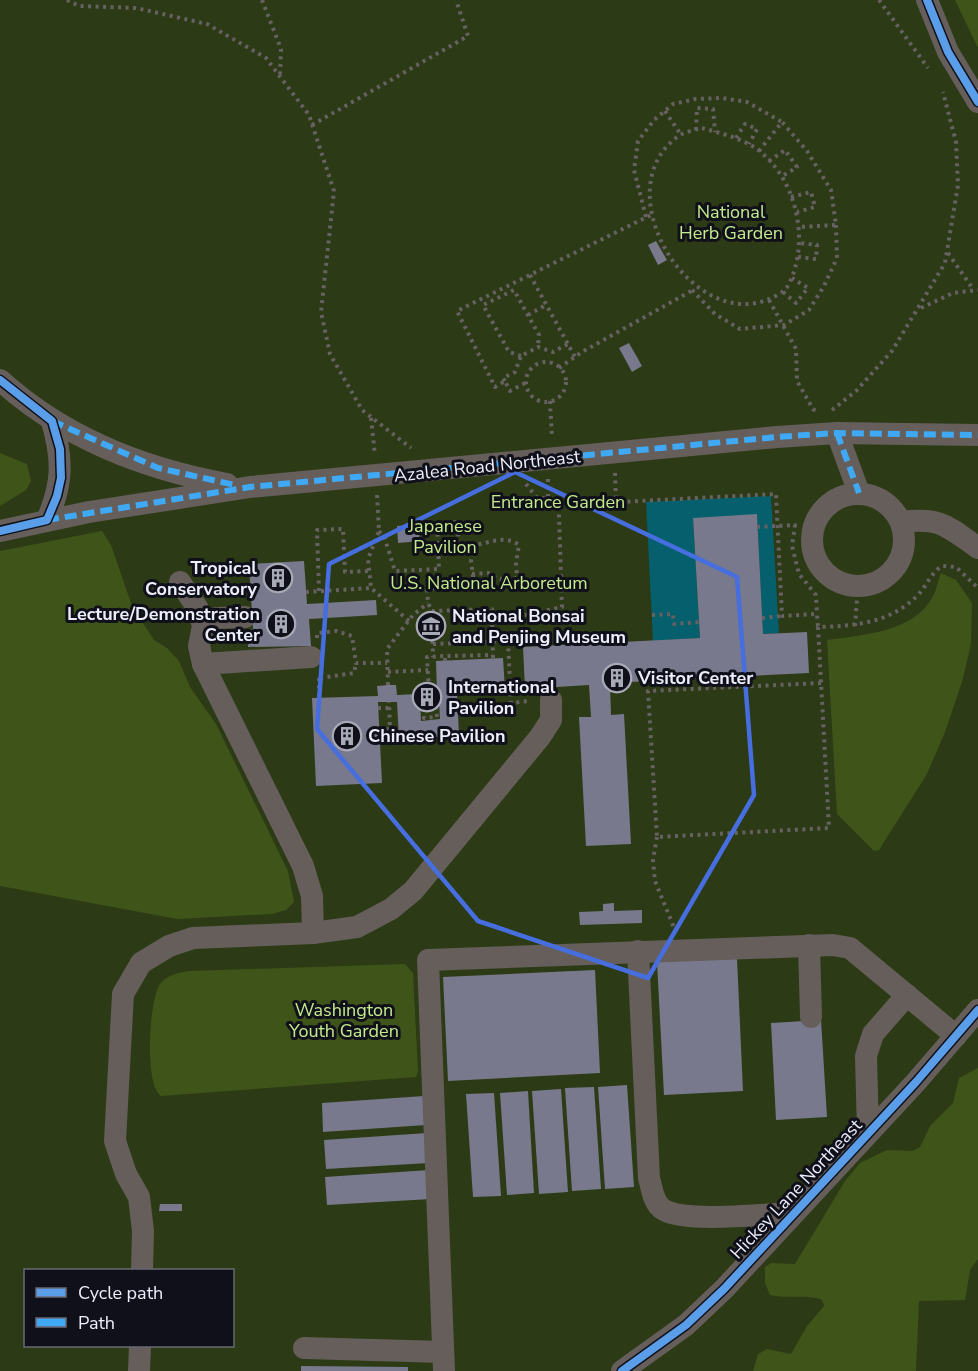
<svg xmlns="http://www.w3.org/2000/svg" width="978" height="1371" font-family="'Nunito Sans',sans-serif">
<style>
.green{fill:#2c3a15;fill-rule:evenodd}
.forest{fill:#3f5418}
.water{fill:#055f6c}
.building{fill:#78798c;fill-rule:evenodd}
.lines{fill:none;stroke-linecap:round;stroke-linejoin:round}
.path{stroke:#666162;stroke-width:4;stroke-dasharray:3 4.5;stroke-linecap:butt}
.minor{stroke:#655e5b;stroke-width:22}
.quiet{stroke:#3fa9f5;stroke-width:6;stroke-dasharray:12 6;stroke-linecap:butt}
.cycleway-casing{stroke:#10101a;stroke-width:11}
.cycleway{stroke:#5a9eea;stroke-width:8}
.marked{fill:none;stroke:#466edf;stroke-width:4.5;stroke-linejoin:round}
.labels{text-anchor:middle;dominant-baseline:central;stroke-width:6;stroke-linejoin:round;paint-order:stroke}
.park-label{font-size:18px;fill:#c4eb8b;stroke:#10101a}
.street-label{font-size:18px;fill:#eceefc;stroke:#10101a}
.poi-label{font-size:18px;font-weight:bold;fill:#eceefc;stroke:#10101a;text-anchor:start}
</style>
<rect width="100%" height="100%" fill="#2a2b37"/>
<!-- green -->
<path class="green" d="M 0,0 L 978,0 L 978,1371 L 0,1371 ZM 26,1270 L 232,1270 L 232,1346 L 26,1346 Z"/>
<!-- forest -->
<g class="forest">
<path d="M 955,0 L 978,0 L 978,48 Z"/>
<path d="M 0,453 L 27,464 L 31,481 L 26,490 L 0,506 Z"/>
<path d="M 102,531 L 111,545 L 132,606 L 154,640 L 167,648 L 179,661 L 190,687 L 216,724 L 288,871 L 294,902 L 286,910 L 272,914 L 177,919 L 0,886 L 0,551 Z"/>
<path d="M 941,573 L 956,580 L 972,603 L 971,644 L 962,682 L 945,732 L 927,774 L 879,850 L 874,851 L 837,814 L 827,640 C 862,635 915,632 933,596 C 937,589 938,580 941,573 Z"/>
<path d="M 405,964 L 413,973 L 418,1071 L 416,1077 L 161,1096 C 144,1085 149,1000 160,984 C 166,975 179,973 189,971 Z"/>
<path d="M 978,1068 L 978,1259 L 970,1270 L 965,1300 L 919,1301 L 916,1371 L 753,1371 L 758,1354 L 767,1349 L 791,1354 L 807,1326 L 824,1306 L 822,1300 C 810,1294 786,1299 770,1295 L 765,1283 L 765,1267 L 771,1263 L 795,1264 L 845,1181 L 860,1163 L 887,1150 L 913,1151 L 920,1147 L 930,1126 L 953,1103 L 959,1078 Z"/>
</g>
<!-- water -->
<path class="water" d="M 771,496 L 779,633 L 763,634 L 757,515 L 693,519 L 700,638 L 653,641 L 646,502 Z"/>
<!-- building -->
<g class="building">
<path d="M 656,241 L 667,260 L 658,265 L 648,245 Z"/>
<path d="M 629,343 L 642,366 L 632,372 L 619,348 Z"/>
<path d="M 757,514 L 763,634 L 807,632 L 809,673 L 610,683 L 611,715 L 624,714 L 631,844 L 586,846 L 579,717 L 591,717 L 589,685 L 525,689 L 523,647 L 700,638 L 693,518 Z"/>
<path d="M 413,525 L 414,533 L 419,533 L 420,541 L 398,543 L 397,526 Z"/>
<path d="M 304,561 L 307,604 L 376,600 L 377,615 L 309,619 L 311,646 L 248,647 L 247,630 L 253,629 L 249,564 Z"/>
<path d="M 503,658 L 505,690 L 457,692 L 459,736 L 399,739 L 397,702 L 378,702 L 382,783 L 316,786 L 312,698 L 378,696 L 377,686 L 388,685 L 396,685 L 397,695 L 437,693 L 436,661 ZM 439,700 L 440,719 L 421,721 L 420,701 Z"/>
<path d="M 614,903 L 614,911 L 642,910 L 642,923 L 580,925 L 579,912 L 603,911 L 603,904 Z"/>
<path d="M 737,958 L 743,1091 L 664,1095 L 657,962 Z"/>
<path d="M 595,970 L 600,1073 L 448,1081 L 443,977 Z"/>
<path d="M 821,1020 L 827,1117 L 776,1120 L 771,1023 Z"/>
<path d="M 627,1085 L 634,1187 L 605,1189 L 598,1087 Z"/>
<path d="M 594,1087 L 601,1189 L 572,1191 L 565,1088 Z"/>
<path d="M 561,1089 L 568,1192 L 539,1194 L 532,1091 Z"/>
<path d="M 528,1091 L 534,1193 L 507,1195 L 500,1093 Z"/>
<path d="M 494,1093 L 501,1196 L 473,1197 L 466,1094 Z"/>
<path d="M 424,1096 L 426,1125 L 323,1132 L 322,1103 Z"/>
<path d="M 427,1133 L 429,1163 L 326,1169 L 324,1140 Z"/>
<path d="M 429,1170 L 431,1199 L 327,1205 L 325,1177 Z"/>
<path d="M 160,1204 L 182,1204 L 182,1211 L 159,1211 Z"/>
<path d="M 301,1366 L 408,1367 L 408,1371 L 301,1371 Z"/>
</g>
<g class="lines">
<!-- path -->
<g class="path">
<path d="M 67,0 L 79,6 L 136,8 L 207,24 L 266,58 L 309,115 L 334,191 L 321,312 L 330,354 L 362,410 L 411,448"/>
<path d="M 262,0 L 281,49 L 280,76"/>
<path d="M 879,0 L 928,68"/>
<path d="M 665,111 L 681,135"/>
<path d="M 312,125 L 468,36 L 456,0"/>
<path d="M 702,128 C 723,134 747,139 764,155 C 794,182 806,230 795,268 C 792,278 789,289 779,294 C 697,344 603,194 676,138 C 683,132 694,130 702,128 Z"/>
<path d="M 696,130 L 697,108 L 713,109 L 715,132"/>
<path d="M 736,138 L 745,124 L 757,129 L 749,144"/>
<path d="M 759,151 L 782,122 L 807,151 L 831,190 L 836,225 L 798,227"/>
<path d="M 769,161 L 785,150 L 797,167 L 781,177"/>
<path d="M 791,197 L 811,192 L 815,207 L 797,212"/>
<path d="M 646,217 L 634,170 L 638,141 L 654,120 L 673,104 L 696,99 L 722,98 L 747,102 L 782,122"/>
<path d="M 948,253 L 973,289"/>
<path d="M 798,257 L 816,259 L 817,245 L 800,243"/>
<path d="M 530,275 L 575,357"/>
<path d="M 692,290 L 715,314 L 740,329 L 784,325 L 809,310 L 824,286 L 837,258 L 836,225"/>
<path d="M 783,292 L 796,303 L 808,288 L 792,278"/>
<path d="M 769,300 L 796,349 L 797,381 L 813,409 L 818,412"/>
<path d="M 921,308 L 953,293 L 978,290"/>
<path d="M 528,315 L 546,305"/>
<path d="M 521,356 L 509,352 L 483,305 L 514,290 L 539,335 L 538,347"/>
<circle cx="546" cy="382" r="20"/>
<path d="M 559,368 L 582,352 L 693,290"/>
<path d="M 505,381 L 503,378 L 515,372 L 521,356 L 538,347 L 553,352 L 568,344"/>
<path d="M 525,383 L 510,391 L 505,381 L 495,387 L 457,311 L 651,215"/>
<path d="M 550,401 L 552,437"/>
<path d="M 832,410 L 856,391 L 892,351 L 945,263 L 958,185 L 956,142 L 943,92"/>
<path d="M 371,418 L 375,455"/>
<path d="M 615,473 L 616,502"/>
<path d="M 548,479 L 548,498 L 561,500 L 578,497 L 579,504 L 776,494 L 782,616 L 817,614 L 818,627"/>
<path d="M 526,484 L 537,498 L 548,498"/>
<path d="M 377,495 L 379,531 L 368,559 L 371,588 L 409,621"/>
<path d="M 757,527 L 795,525 L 792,546 L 799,574 L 816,595 L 817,614"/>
<path d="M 379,531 L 385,539 L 395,571 L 439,569 L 437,523 L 457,522 L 459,546 L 476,545 L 471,560 L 473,577 L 465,585 L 427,589 L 428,603 L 432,611 L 492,609 L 492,616"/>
<path d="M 472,574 L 491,573 L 496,578 L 511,581 L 517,577 L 516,563 L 519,545 C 506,535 491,542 476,545"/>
<path d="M 319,591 L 317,530 L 343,529 L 345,572 L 369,571"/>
<path d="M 306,592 L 371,588"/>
<path d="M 432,611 L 433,657"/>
<path d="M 652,615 L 673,614 L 674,624 L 699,622"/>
<path d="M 762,618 L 782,616"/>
<path d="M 855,626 L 858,586"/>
<path d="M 317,638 L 317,633 L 336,631 L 352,636 L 356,663 L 387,663"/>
<path d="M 433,644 L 508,641 L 511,703 L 529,701"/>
<path d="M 493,658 L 492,616 L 525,615 L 562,607 L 559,515 L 561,500"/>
<path d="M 445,661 L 445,656 L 493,655"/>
<path d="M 388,672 L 428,670"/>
<path d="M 319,678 L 319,698"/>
<path d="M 320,678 L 354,673 L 356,663"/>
<path d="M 821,683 L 648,691 L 657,837 L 829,828 L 818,627 C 856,626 890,623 918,595 C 927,585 931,573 942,566 L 956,567 L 978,588"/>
<path d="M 388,685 L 387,649 L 413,615 L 428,603"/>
<path d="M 430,706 L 436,705 L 437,717 L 424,718 L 423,706 L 430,706 L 427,657 L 445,656"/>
<path d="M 378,708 L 389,708"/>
<path d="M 379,730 L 390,729 L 389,702"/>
<path d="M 657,837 L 653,860 L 655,881 L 675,930"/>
</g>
<!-- minor -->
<g class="minor">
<path d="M 927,0 L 948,52 L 978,102"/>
<path d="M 0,380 C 63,437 144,469 227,484"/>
<path d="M 837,433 L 859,493"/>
<circle cx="858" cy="540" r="46"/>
<path d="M 47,520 C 63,483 63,460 52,421"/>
<path d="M 901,522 C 941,517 947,526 978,548"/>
<path d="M 0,531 L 89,512 L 250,487 L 777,437 L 837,433 L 978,435"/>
<path d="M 180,582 L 198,609 L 203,626 L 199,646 L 203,664 L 303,866 L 312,896 L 313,933"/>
<path d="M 203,626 L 217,618 L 245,617"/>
<path d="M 203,664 L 311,657"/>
<path d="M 809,945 L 811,1017"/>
<path d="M 638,951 L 649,1178 C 652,1188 653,1204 664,1210 C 686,1223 766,1214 793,1213"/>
<path d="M 868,1133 L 866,1056 L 873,1034 L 907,995"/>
<path d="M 142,1270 L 143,1231 L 139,1197 L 126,1174 L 115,1141 L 123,994 L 141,963 L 169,946 L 193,938 L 313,933 L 357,927 L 391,909 L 413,891 L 540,737 L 551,720 L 551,700"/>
<path d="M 304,1348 L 443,1352"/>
<path d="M 139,1371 L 140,1346"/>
<path d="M 444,1371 L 428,960 L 833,945 L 850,948 L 956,1036"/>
<path d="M 622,1371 L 686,1325 L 724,1289 L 916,1082 L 978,1010"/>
</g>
<!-- quiet -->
<g class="quiet">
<path d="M 52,421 L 158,468 L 235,485"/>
<path d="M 837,433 L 859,493"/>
<path d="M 47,520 L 250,487 L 777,437 L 837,433 L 978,435"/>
</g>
<!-- cycleway casing -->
<g class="cycleway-casing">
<g id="cycleway">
<path d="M 927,0 L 948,52 L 978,102"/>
<path d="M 0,380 L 52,421 L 60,449 L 61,478 L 57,496 L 47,520 L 0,531"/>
<path d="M 622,1371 L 686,1325 L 724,1289 L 916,1082 L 978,1010"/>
</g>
</g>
<!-- cycleway -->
<use href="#cycleway" class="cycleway"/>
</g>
<!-- marked area -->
<path class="marked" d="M 515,472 L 737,577 L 754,795 L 648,978 L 478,921 L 317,729 L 329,564 Z"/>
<!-- icons -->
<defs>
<g id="building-ring" transform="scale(1.5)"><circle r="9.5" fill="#10101a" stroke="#a8aab7" stroke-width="1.5"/><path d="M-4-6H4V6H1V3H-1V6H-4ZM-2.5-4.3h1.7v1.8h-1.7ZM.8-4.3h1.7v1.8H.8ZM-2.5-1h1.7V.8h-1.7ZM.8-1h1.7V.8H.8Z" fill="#a8aab7"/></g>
<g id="museum-ring" transform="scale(1.5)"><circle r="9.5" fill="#10101a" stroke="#a8aab7" stroke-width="1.5"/><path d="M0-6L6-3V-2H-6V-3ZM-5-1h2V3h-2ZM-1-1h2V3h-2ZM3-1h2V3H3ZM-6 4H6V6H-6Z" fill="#a8aab7"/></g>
</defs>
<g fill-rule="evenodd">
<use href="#building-ring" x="278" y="578"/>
<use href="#building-ring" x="281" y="624"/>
<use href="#museum-ring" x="431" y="626"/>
<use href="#building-ring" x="617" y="678"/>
<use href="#building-ring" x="427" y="697"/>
<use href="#building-ring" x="347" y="736"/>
</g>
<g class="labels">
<!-- park labels -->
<g class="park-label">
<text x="731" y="212">National<tspan x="731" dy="21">Herb Garden</tspan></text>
<text x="558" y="502">Entrance Garden</text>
<text x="445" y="526">Japanese<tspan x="445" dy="21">Pavilion</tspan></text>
<text x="489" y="583">U.S. National Arboretum</text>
<text x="344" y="1010">Washington<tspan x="344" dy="21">Youth Garden</tspan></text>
</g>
<!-- street labels -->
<g class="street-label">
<text transform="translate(487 466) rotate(-6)">Azalea Road Northeast</text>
<text transform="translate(796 1189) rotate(-47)">Hickey Lane Northeast</text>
</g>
<!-- poi labels -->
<g class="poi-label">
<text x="257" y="568" text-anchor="end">Tropical<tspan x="257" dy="21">Conservatory</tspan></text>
<text x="260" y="614" text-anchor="end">Lecture/Demonstration<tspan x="260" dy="21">Center</tspan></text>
<text x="452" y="616">National Bonsai<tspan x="452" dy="21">and Penjing Museum</tspan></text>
<text x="638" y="678">Visitor Center</text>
<text x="448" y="687">International<tspan x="448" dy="21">Pavilion</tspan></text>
<text x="368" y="736">Chinese Pavilion</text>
</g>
</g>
<!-- legend -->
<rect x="24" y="1269" width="210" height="78" fill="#10101a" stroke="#686974" stroke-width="1.5"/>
<rect x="36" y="1288" width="30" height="9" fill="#5a9eea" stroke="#686974" stroke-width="1.5"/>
<text x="78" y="1299" font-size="18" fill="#eceefc">Cycle path</text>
<rect x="36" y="1318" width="30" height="9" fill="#3fa9f5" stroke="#686974" stroke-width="1.5"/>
<text x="78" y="1329" font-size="18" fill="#eceefc">Path</text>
</svg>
